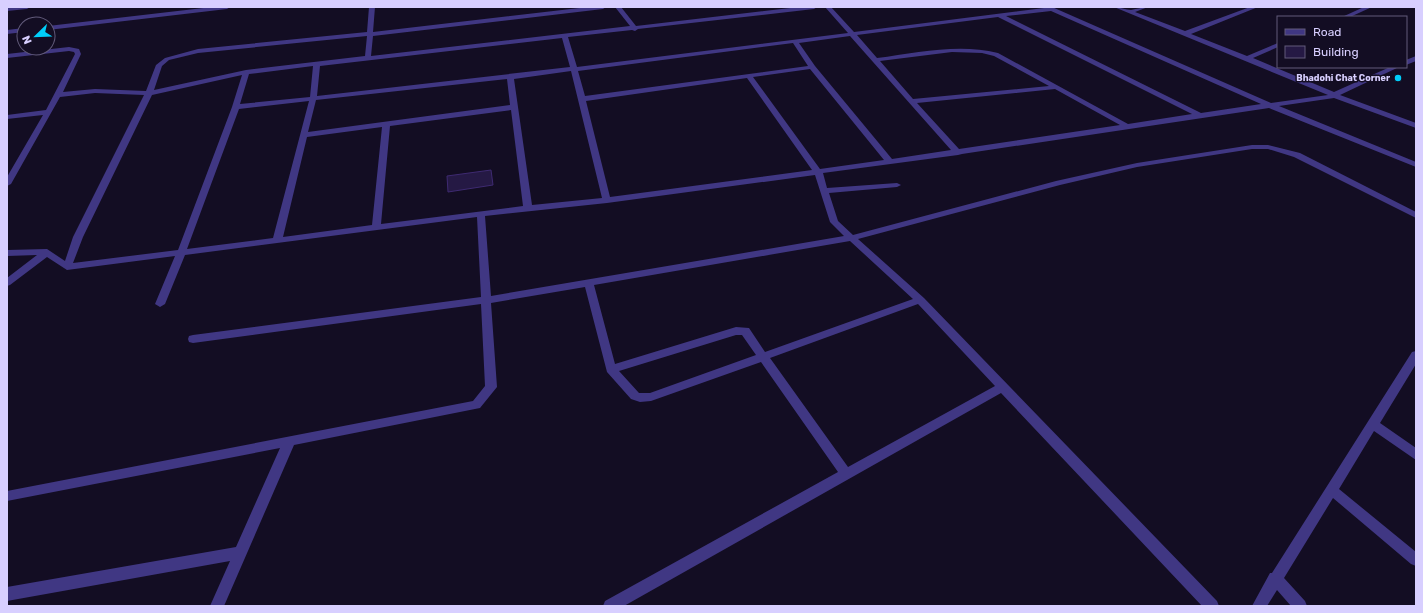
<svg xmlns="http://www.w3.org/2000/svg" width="1423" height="613" font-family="Rubik,sans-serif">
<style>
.building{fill:#251944;stroke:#3e2a71}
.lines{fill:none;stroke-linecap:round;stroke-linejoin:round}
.minor{fill:#403783;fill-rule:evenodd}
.poi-dot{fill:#00cefa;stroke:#130d23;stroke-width:1.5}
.labels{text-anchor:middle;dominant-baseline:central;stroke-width:3;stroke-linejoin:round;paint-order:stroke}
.far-poi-label{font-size:9px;font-weight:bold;fill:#d8cfff;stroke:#130d23;text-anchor:end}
</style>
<rect width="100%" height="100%" fill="#130d23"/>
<!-- building -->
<path class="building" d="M 491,170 L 493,185 L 448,192 L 447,176 Z"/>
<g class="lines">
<!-- minor -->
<g class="minor">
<path d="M 7,7 L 30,7 L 27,9 L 7,11 Z"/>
<path d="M 212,7 L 230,7 L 227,9 L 48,30 L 48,26 Z"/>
<path d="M 369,7 L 375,7 L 373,32 L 588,7 L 606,7 L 603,9 L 373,36 L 371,56 L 630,26 L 615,7 L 621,7 L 636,26 L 799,7 L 817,7 L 814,9 L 638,29 L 635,31 L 632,30 L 568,37 L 577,67 L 848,33 L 825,7 L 831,7 L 854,32 L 1052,7 L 1271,103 L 1328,95 L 1114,7 C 1120,7 1126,10 1131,10 C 1137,9 1142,7 1148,7 L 1135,12 L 1185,31 L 1250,7 L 1258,7 L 1191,34 L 1247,56 L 1278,43 L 1278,47 L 1253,58 L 1334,92 L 1390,67 L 1399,67 L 1340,95 L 1416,123 L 1416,128 L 1334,98 L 1279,106 L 1416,162 L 1416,167 L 1269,108 L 962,154 L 958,155 L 823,173 L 827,188 L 897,183 L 901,185 L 897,187 L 829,193 L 838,221 L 853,235 L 1056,181 L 1137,163 L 1252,145 L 1268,145 L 1300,153 L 1416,212 L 1416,218 L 1294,157 L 1268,149 L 1252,149 L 1137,167 L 1060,185 L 858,239 L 924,298 L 1217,601 L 1219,606 L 1202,606 L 1001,393 L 624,606 L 603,606 L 605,601 L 838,472 L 761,362 L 651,401 L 640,402 L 631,399 L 607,372 L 585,287 L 491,303 L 497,387 L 480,408 L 294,445 L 224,606 L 210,606 L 230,561 L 7,601 L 7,587 L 236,547 L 280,448 L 7,501 L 7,491 L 473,401 L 485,386 L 481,304 L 193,343 L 189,342 L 188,339 L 189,336 L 193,335 L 481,297 L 477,217 L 185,255 L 165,304 L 160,307 L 155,304 L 175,256 L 67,270 L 47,257 L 10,285 L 7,286 L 7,278 L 37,255 L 7,256 L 7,250 L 47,249 L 65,261 L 73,237 L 144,95 L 95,93 L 60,97 L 11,184 L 7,186 L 7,177 L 43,115 L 7,119 L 7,115 L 46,110 L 75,54 L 74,52 L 69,51 L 7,58 L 7,54 L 69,47 L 79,49 L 81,54 L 63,92 L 95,89 L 146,91 L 156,65 L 165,58 L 198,49 L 367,32 ZM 1051,11 L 1261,104 L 1201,113 L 1006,16 ZM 998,17 L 1192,114 L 1128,124 L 998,53 C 958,43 917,53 877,58 L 857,35 ZM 367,36 L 365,56 L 246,70 L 154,90 L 162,66 L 169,60 L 198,53 ZM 850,36 L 951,150 L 892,159 L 815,66 L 799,43 ZM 562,38 L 570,67 L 317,96 L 320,66 ZM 793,43 L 808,66 L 585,96 L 578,71 ZM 952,52 L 982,53 L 994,56 L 1049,86 L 913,99 L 880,61 ZM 313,66 L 310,97 L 240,104 L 249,74 ZM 810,69 L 884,160 L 820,169 L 753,77 ZM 571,71 L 602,198 L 532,205 L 514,79 ZM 242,75 L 232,107 L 178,250 L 73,263 L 83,237 L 152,95 ZM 747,78 L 812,170 L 610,197 L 586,101 ZM 507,79 L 510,105 L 308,132 L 316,100 ZM 1055,89 L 1120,125 L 959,149 L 917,103 ZM 309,101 L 273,238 L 187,249 L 239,109 ZM 511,110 L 523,206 L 381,224 L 390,126 ZM 382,127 L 372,225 L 283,237 L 307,137 ZM 815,175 L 830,222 L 844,236 L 491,296 L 485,216 L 607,203 ZM 850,241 L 913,299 L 765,352 L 749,328 L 736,327 L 615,364 L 594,285 ZM 918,304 L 995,386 L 848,467 L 770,358 ZM 736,335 L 742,335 L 756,355 L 650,393 L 639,393 L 619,371 Z"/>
<path d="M 1364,7 L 1372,7 L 1350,17 L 1342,17 Z"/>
<path d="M 24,28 L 24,32 L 7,34 L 7,30 Z"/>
<path d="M 1416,56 L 1416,61 L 1406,65 L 1406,60 Z"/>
<path d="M 1416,351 L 1416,364 L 1380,423 L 1416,448 L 1416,460 L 1374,431 L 1339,489 L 1416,552 L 1416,566 L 1411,564 L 1333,498 L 1284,578 L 1305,601 L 1307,606 L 1291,606 L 1277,590 L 1267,606 L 1252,606 L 1270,573 L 1272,573 L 1412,352 Z"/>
</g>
</g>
<!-- markers -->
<circle class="poi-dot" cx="1398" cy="78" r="4"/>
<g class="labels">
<!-- far-poi labels -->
<g class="far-poi-label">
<text x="1390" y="78">Bhadohi Chat Corner</text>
</g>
</g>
<!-- border -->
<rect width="1423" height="613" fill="none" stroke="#d8cfff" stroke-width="16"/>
<!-- legend -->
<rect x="1277" y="16" width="130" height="52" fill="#130d23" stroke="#625b7b"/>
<rect x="1285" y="29" width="20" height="6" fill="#403783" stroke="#625b7b"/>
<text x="1313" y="36" font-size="12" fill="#d8cfff">Road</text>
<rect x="1285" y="46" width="20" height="12" fill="#251944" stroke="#625b7b"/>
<text x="1313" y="56" font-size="12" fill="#d8cfff">Building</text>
<!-- north arrow -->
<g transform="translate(36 36) rotate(247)"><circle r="19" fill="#130d23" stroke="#625b7b"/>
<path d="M0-3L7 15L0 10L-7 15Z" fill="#00cefa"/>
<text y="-6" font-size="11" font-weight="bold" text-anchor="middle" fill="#d8cfff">N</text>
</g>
</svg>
